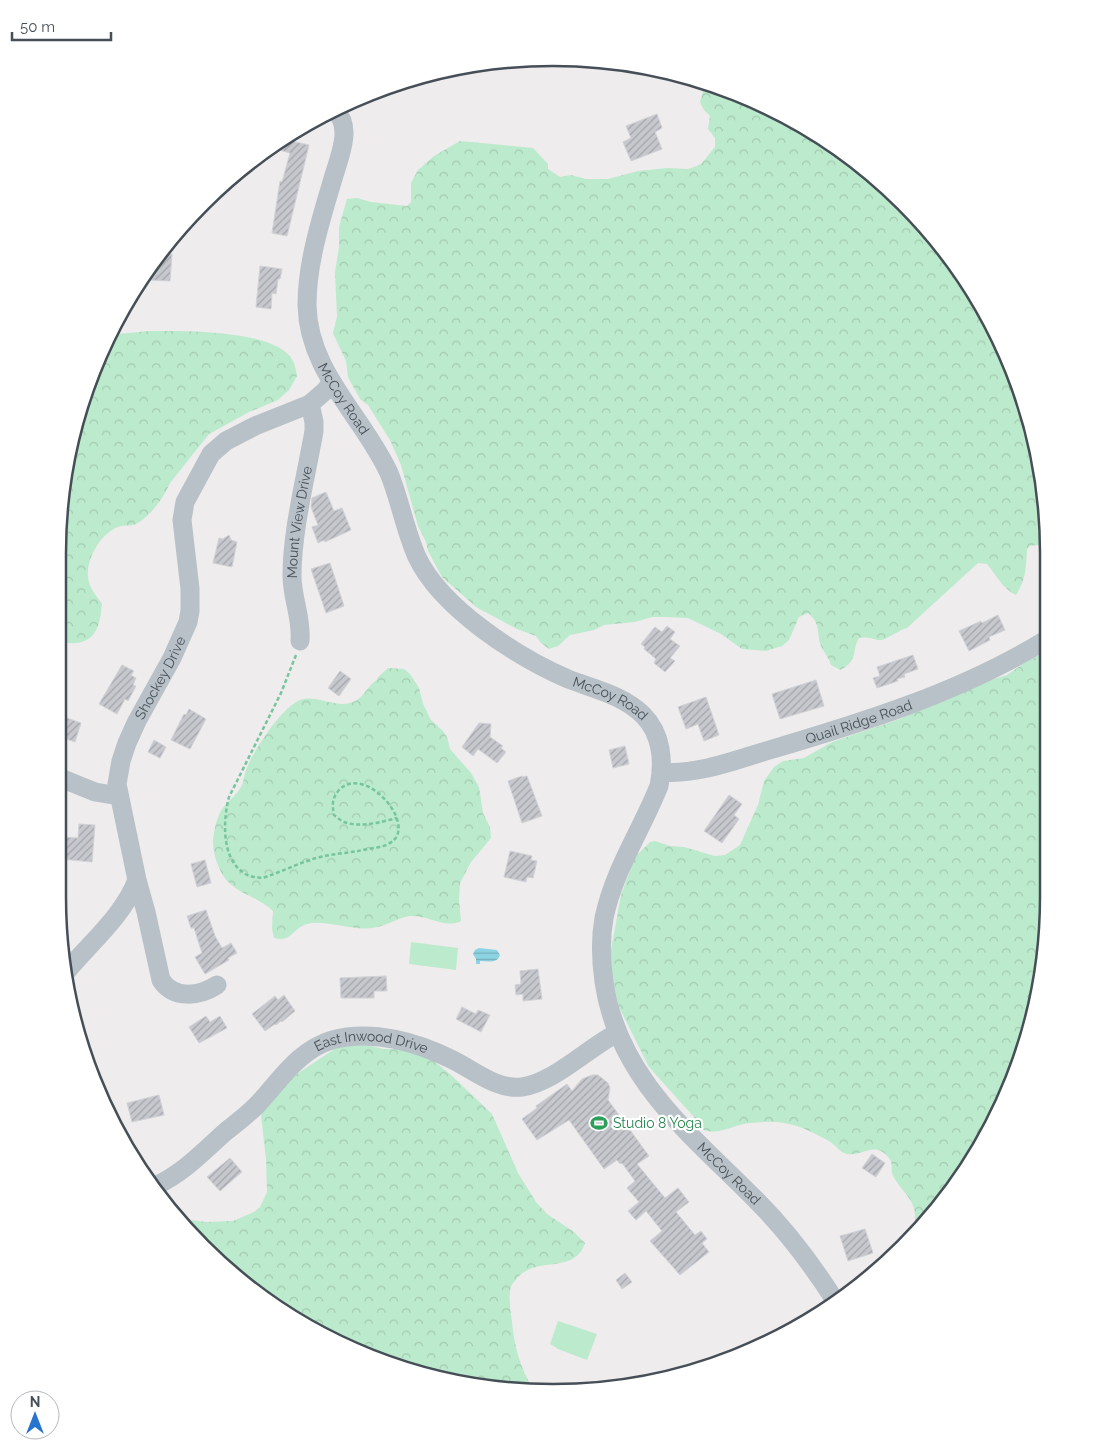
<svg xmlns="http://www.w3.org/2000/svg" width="1106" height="1450" font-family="Raleway,sans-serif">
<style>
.forest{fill:url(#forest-crowns)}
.garden{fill:#bceacc}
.water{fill:url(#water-rules)}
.building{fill:url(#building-hatch);stroke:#d0d2d7}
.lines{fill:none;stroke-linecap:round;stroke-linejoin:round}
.path{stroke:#77c59c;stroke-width:2.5;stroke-dasharray:4 2.5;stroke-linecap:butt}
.minor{stroke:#b8c1c7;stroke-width:19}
.labels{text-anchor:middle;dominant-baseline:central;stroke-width:4.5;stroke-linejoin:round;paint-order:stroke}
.street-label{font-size:14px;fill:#464f57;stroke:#fff}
.leisure-label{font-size:14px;fill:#27864d;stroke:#fff;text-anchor:start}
.rim{fill:none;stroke:#464f57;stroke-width:2.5}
</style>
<defs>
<pattern id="forest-crowns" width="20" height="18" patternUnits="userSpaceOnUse" patternTransform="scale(1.25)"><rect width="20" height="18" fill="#bceacc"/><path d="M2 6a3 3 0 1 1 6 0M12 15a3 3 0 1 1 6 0" fill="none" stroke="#a3cab1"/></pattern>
<pattern id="water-rules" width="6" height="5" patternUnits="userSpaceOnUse" patternTransform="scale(1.25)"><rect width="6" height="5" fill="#8cd4e4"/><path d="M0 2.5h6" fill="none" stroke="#74aebc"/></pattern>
<pattern id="building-hatch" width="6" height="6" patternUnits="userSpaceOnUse" patternTransform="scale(1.25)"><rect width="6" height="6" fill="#c7c8ce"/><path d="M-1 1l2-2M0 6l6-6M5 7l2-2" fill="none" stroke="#a3a5aa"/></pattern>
</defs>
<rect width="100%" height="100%" fill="#eeecec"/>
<!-- forest -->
<g class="forest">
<path d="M 705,84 L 742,95 L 828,141 L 903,202 L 965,277 L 1011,364 L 1044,489 L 1044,544 L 1030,546 L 1027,549 C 1026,567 1026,580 1016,595 C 1004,590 996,575 987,564 L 978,563 L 907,628 C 899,630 889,638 882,640 C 876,641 870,636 859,638 C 851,651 859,661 840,670 L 831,665 C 829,657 822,651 820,643 C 817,630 820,623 808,613 L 799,617 L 789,640 L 782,646 L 766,651 L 742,649 L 721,634 L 688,618 L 665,617 L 652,617 L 635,622 L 604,625 L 594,630 L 570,635 L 558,646 L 549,649 L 541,643 L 536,636 L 517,629 L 476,607 L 442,577 L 428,551 L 426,542 L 418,526 L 401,465 L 390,440 L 368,405 L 360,399 L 348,377 L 346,361 L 333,333 L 337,317 L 335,272 L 339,247 L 339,227 L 347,199 L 357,198 L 371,202 L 407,206 L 411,202 L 411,183 L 418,170 L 434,156 L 460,141 L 533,148 L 548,164 L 548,169 L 560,177 L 571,175 L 586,179 L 608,179 L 638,171 L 667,168 L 688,169 L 697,166 L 702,163 L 715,147 L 715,138 L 708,129 L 710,116 L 704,110 L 700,102 Z"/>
<path d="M 149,331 C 180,331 278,329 293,361 C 295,365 296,371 297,376 L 289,390 L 278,400 L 249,412 L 209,434 L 170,483 C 164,497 151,516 136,524 C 131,527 124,524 118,527 C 101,533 86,559 88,577 C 89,588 96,595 102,604 C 101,613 100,624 95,632 C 88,644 70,646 58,640 L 59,521 L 74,424 L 108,335 Z"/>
<path d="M 1044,653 L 1044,962 L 1022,1057 L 982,1145 L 925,1224 L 919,1230 C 913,1223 916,1216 914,1208 C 910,1195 896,1185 892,1173 C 891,1168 893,1162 889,1158 C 874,1140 863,1157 847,1154 C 839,1152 836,1145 829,1141 C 799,1125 785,1119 750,1123 C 734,1124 718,1137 702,1129 L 693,1116 L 649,1067 L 619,1007 L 611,975 L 611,950 L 621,895 L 635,857 L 650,842 L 655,841 L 670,846 L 684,847 L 715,856 L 725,855 L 740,845 L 758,805 L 764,781 L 774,767 L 783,761 L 804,758 L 832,742 L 900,719 L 920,708 L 947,700 L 968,687 L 1007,675 L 1029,660 Z"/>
<path d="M 388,668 L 404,669 L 410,674 L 419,688 L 423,704 L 431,720 L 442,730 L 447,737 L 450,749 L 471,773 L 479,787 L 483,813 L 490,827 L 491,838 L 471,862 L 460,883 L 459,899 L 461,921 C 443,930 425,912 405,917 C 394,920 384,927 372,928 C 353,931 323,919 307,924 C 293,928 291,943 274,938 L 272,929 L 273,911 C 259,897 236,894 224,877 C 216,865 211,847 214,833 C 215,826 218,814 223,808 C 229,800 238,794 242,785 C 244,780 244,775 246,770 C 253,751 280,710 298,701 C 316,692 338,712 357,700 C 365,695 369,684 378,679 L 377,678 Z"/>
<path d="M 361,1043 L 383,1049 L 400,1049 L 424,1053 L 451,1075 L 492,1114 L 518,1173 L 536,1202 L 547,1214 L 574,1232 L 585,1243 C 574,1275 538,1255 517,1278 C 516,1280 511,1285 511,1287 C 508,1295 511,1314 512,1322 C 514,1345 520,1369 533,1388 L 456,1383 L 334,1341 L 252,1290 L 203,1248 L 181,1219 L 207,1222 L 233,1221 L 254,1212 L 260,1207 L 267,1192 L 266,1159 L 261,1115 L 264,1108 L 294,1076 L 336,1048 Z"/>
</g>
<!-- garden -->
<g class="garden">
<path d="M 411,942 L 458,948 L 456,970 L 409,964 Z"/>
<path d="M 558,1321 L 597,1334 L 587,1360 L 558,1349 L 550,1344 Z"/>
</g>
<!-- water -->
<path class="water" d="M 479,948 L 497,950 L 500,955 C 497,964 488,961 480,961 L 480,964 L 476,964 L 476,959 L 473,954 L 475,950 Z"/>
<!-- building -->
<g class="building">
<path d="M 657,114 L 662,128 L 655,132 L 662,149 L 631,161 L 623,142 L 631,138 L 626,126 Z"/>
<path d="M 282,139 L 309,145 L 287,236 L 272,233 L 280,181 L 282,182 L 290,153 L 279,150 Z"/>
<path d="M 159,253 L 172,254 L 170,281 L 149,280 L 150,267 Z"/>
<path d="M 260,266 L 282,269 L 280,279 L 278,279 L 276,294 L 272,293 L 271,309 L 256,307 Z"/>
<path d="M 326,492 L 334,511 L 342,508 L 351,530 L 325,542 L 324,540 L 318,543 L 312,527 L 318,525 L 311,507 L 312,498 Z"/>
<path d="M 229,535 L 231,540 L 237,542 L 232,567 L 213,563 L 219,538 L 223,539 Z"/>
<path d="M 330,563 L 344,606 L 326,613 L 311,569 Z"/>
<path d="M 998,615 L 1005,630 L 989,637 L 990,640 L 969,651 L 959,631 L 981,621 L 982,623 Z"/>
<path d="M 667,626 L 675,632 L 670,639 L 680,646 L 670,658 L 675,661 L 665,672 L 654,663 L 656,659 L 644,649 L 645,647 L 641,644 L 655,627 L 662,632 Z"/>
<path d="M 913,655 L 918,669 L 904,674 L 905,677 L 897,679 L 898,681 L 877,688 L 873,678 L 880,676 L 877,667 Z"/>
<path d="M 122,665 L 134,671 L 131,675 L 136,678 L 133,685 L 136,686 L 128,701 L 125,699 L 117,714 L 99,704 Z"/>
<path d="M 340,671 L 351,679 L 339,696 L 328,688 Z"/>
<path d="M 816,680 L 824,706 L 780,719 L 772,694 Z"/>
<path d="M 706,697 L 719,735 L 704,741 L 698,724 L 686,729 L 678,707 Z"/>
<path d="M 189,709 L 206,719 L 190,749 L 171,740 L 184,714 L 186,715 Z"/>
<path d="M 58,715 L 81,723 L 75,742 L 58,736 Z"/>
<path d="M 479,723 L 491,724 L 490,737 L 503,746 L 501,748 L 506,752 L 497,763 L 478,749 L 473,756 L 462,747 Z"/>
<path d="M 154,740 L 166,747 L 160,758 L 148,752 Z"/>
<path d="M 625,746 L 629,764 L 613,768 L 609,750 Z"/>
<path d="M 522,776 L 522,777 L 527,776 L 542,816 L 522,823 L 508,781 Z"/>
<path d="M 729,795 L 742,804 L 734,815 L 739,819 L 722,843 L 704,831 Z"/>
<path d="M 79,824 L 95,825 L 92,862 L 61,859 L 62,837 L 78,838 Z"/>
<path d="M 510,851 L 532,856 L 531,860 L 537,861 L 533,878 L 527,877 L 526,882 L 504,877 Z"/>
<path d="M 205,860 L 211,883 L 197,887 L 191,864 Z"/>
<path d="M 206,910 L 215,936 L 222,948 L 231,943 L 237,953 L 228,958 L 229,960 L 205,974 L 195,957 L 202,953 L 194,928 L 191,928 L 187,916 Z"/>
<path d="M 538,969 L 542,999 L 523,1001 L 523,994 L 516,995 L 515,985 L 521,984 L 520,971 Z"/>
<path d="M 386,976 L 387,991 L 374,991 L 374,998 L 341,998 L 340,978 Z"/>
<path d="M 284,995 L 295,1011 L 282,1022 L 281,1021 L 276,1025 L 275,1024 L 265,1031 L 252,1014 L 275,996 L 278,1000 Z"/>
<path d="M 462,1007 L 476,1014 L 478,1010 L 490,1015 L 481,1032 L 456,1019 Z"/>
<path d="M 206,1016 L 210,1022 L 220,1016 L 227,1028 L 199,1043 L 189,1027 Z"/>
<path d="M 592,1075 L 598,1075 L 608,1083 L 610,1088 L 608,1100 L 649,1156 L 637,1164 L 665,1198 L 678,1188 L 689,1202 L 676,1212 L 695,1235 L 701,1231 L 707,1239 L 702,1243 L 709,1252 L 680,1275 L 650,1241 L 662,1231 L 646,1211 L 636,1220 L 628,1211 L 639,1202 L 627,1188 L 635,1181 L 622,1163 L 620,1164 L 617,1160 L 604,1169 L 569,1120 L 537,1140 L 522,1119 L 537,1108 L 536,1106 L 567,1084 L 572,1091 L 582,1079 Z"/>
<path d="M 159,1095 L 164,1115 L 132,1122 L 127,1103 Z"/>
<path d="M 872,1154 L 885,1163 L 876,1177 L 862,1168 Z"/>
<path d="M 230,1158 L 242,1172 L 220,1191 L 207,1177 Z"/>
<path d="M 865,1229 L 873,1253 L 848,1261 L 840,1236 Z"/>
<path d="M 625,1273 L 632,1282 L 622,1289 L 616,1280 Z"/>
</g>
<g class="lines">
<!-- path -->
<path class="path" d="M 296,655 L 281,693 L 229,797 C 223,819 221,859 244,873 C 249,877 256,877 262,878 C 282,872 300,862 320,857 C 333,854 346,853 358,851 C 370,848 386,848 394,840 C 414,820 364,764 339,790 C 332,798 332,805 334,815 C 337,817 341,821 344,822 C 360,828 381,822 397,818"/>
<!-- minor -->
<g class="minor">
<path id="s1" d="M 335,110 C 341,116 344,125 344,133 C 344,149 336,167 332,182 C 320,222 307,264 307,305 C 308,372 363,416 389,473 C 400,500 405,530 417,557 C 441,608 517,657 568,679 C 594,689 623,695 643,715 C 662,734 664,762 659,786 C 641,831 614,870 604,918 C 600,940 601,961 604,982 C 618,1079 693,1136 757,1201 C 787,1231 813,1266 836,1302"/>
<path id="s2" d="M 300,641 C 302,618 292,598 292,576 C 292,530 306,477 314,431 L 314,422 L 310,404"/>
<path id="s3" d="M 662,772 C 697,775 732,761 766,751 C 861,723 959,693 1044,641"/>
<path d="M 58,777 L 95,792 L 119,796"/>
<path d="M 67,971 C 91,942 123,916 137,880"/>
<path id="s4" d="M 217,985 C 200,996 174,1000 161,980 L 146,912 L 137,880 L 117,784 L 121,761 L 127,743 L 137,721 L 172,658 L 188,622 L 190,611 L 190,589 L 182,520 L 185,502 L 211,454 L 226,441 L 255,426 L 310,404 L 325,391 L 331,383"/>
<path id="s5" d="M 155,1186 C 182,1174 203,1152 224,1133 C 235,1124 246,1116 256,1106 C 279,1082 298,1050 332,1040 C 372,1029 417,1042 453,1060 C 475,1071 497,1090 522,1087 C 553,1083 588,1048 617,1033"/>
</g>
</g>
<!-- icons -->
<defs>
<g id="stadium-bare" transform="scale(1.35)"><path d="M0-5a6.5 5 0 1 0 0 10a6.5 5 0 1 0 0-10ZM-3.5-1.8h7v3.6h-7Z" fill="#2e9e5b" stroke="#fff" stroke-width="2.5" paint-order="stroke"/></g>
</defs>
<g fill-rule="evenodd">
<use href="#stadium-bare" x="599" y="1123"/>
</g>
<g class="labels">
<!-- street labels -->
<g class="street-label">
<text stroke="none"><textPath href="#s1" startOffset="304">McCoy Road</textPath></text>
<text stroke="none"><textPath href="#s2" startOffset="120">Mount View Drive</textPath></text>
<text stroke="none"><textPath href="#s4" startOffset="379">Shockey Drive</textPath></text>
<text stroke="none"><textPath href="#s1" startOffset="724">McCoy Road</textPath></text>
<text stroke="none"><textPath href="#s3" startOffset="204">Quail Ridge Road</textPath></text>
<text stroke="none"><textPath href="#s5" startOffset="271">East Inwood Drive</textPath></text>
<text stroke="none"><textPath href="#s1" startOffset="1278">McCoy Road</textPath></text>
</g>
<!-- leisure labels -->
<g class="leisure-label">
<text x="613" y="1123">Studio 8 Yoga</text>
</g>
</g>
<!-- crop -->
<path d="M0 0H1106V1450H0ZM553 66H553A487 487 0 0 1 1040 553V897A487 487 0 0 1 553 1384H553A487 487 0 0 1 66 897V553A487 487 0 0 1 553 66Z" fill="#fff" fill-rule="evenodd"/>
<path class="rim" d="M553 66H553A487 487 0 0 1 1040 553V897A487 487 0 0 1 553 1384H553A487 487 0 0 1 66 897V553A487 487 0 0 1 553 66Z"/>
<!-- north arrow -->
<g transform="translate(35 1415)"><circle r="24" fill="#ffffff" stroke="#b5b9bc"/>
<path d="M0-4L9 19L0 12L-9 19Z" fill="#2674ce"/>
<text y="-8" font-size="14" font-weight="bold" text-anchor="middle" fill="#464f57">N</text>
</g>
<!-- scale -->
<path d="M12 32v8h99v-8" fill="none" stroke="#464f57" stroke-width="2.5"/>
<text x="20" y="32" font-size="15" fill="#464f57" stroke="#ffffff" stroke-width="4" paint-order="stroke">50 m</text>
</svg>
